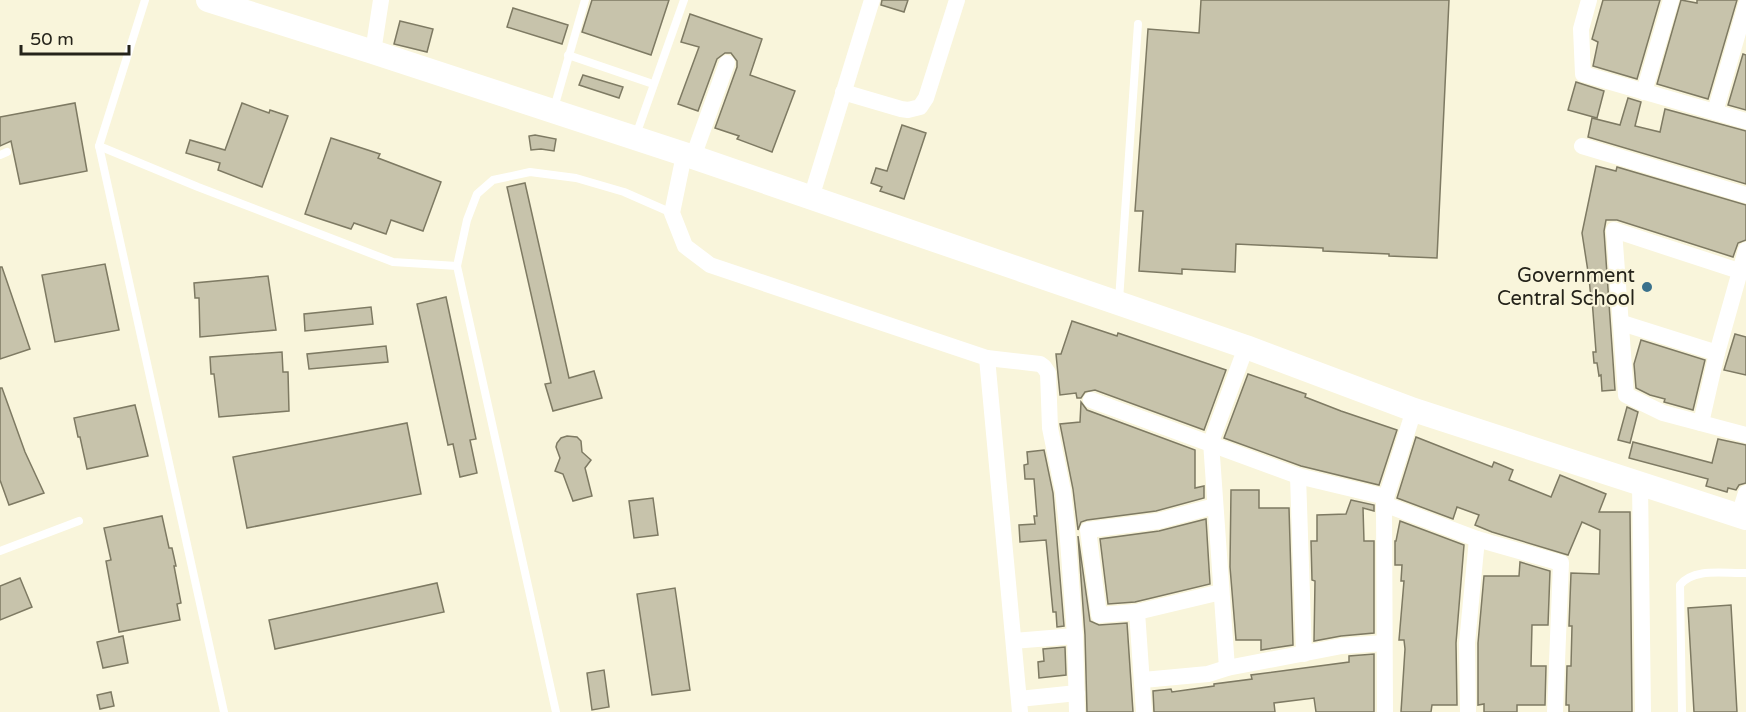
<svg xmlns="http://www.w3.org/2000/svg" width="1746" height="712" font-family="'Varela Round',sans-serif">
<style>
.building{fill:#c7c3ab;stroke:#7e7a63;stroke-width:1.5}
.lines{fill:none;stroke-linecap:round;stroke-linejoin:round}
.lane{stroke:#fff;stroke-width:8}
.street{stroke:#fff;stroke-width:16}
.secondary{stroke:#fff;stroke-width:24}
.poi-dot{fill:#3a718c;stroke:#f9f5db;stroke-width:2}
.labels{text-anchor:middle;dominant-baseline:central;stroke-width:4.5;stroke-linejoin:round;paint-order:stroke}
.poi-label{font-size:20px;fill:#25231a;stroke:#f9f5db;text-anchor:end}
</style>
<rect width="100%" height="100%" fill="#f9f5db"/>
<!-- building -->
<g class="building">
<path d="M 592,0 L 669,0 L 651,55 L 582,32 Z"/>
<path d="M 882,0 L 908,0 L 904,12 L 881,5 Z"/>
<path d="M 1201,0 L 1449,0 L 1437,258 L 1389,256 L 1389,254 L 1323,251 L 1323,248 L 1236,244 L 1235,272 L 1182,269 L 1182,274 L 1139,271 L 1143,211 L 1135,211 L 1148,29 L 1199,33 Z"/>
<path d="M 1603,0 L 1660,0 L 1637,79 L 1593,66 L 1598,42 L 1592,39 Z"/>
<path d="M 1681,0 L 1697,3 L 1697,0 L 1737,0 L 1708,99 L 1657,84 Z"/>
<path d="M 513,8 L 568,25 L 562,44 L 507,27 Z"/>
<path d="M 690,14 L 762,39 L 750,75 L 795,91 L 772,152 L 737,139 L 739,136 L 715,128 L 737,67 L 737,61 L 731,53 L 725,53 L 717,59 L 698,111 L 678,104 L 699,47 L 681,42 Z"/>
<path d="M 400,21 L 433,29 L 427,52 L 394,44 Z"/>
<path d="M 1743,54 L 1746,55 L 1746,110 L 1728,105 Z"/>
<path d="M 583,75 L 623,87 L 619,98 L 579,85 Z"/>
<path d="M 1576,82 L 1604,91 L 1597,118 L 1568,110 Z"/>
<path d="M 1628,98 L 1641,102 L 1635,126 L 1660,132 L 1665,109 L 1746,131 L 1746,184 L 1588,137 L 1592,118 L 1620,125 Z"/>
<path d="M 75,103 L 87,171 L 20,184 L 11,141 L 0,146 L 0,117 Z"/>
<path d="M 242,103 L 269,113 L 270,110 L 288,116 L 262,187 L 218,170 L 220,163 L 186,153 L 190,140 L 225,150 Z"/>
<path d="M 902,125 L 926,133 L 904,199 L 880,191 L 882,187 L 871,183 L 876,168 L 887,171 Z"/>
<path d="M 535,135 L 556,139 L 554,151 L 541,149 L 531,150 L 529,136 Z"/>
<path d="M 331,138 L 380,154 L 378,158 L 441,182 L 423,231 L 391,220 L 386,234 L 354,223 L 351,229 L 305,214 Z"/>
<path d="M 1596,166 L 1616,171 L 1617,167 L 1746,205 L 1746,240 L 1738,243 L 1733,257 L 1617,220 L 1606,220 L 1604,231 L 1615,390 L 1602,391 L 1601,375 L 1599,376 L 1597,363 L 1594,363 L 1593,352 L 1596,352 L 1592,299 L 1591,299 L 1589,278 L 1582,233 Z"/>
<path d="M 525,183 L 569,378 L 594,371 L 602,398 L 553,411 L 545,384 L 551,383 L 507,187 Z"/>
<path d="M 105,264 L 119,330 L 55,342 L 42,275 Z"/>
<path d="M 0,267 L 2,267 L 30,349 L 0,359 Z"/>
<path d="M 268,276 L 276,330 L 200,337 L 199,298 L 195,298 L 194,283 Z"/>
<path d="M 446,297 L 476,439 L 470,440 L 477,473 L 460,477 L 453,444 L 448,445 L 417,304 Z"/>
<path d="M 371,307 L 373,324 L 305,331 L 304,314 Z"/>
<path d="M 1072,321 L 1117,336 L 1118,333 L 1226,370 L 1204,430 L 1095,390 L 1085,392 L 1081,398 L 1077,398 L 1076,393 L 1060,395 L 1056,354 L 1061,354 Z"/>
<path d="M 1735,334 L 1746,337 L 1746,375 L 1724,370 Z"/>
<path d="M 1641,340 L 1705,360 L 1693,410 L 1664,402 L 1665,399 L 1650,395 L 1636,388 L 1634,364 Z"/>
<path d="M 386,346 L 388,362 L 309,369 L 307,354 Z"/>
<path d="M 282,352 L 283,372 L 288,372 L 289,411 L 219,417 L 214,374 L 211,374 L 210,357 Z"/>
<path d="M 1248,374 L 1306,394 L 1305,397 L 1341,411 L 1397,430 L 1379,485 L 1301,466 L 1224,438 Z"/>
<path d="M 0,388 L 2,388 L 25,452 L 44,493 L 9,505 L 0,480 Z"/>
<path d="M 1081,402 L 1087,410 L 1195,450 L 1195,488 L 1204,486 L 1204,498 L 1156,511 L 1087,520 L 1081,522 L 1078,530 L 1073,489 L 1060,424 L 1080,422 Z"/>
<path d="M 135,405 L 148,456 L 87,469 L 80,437 L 78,437 L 74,418 Z"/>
<path d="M 1627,407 L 1638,412 L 1630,443 L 1618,440 Z"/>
<path d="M 407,423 L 421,494 L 247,528 L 233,457 Z"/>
<path d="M 567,436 L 577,437 L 581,441 L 582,452 L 591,460 L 585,468 L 592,496 L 573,501 L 563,474 L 555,471 L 560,458 L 556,447 L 557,443 L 561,438 Z"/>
<path d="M 1416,437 L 1492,467 L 1494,462 L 1513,470 L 1509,480 L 1551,497 L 1560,475 L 1606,494 L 1599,512 L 1630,512 L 1632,712 L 1569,712 L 1569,705 L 1566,705 L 1567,666 L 1571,666 L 1572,626 L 1569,626 L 1571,573 L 1599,574 L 1600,530 L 1582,522 L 1568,555 L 1492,532 L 1475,525 L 1479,515 L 1457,507 L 1453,519 L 1397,498 Z"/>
<path d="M 1718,439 L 1746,445 L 1746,483 L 1739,485 L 1736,490 L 1728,488 L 1727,492 L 1706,486 L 1708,479 L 1629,458 L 1633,442 L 1712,463 Z"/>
<path d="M 1044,450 L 1053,493 L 1064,626 L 1057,627 L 1056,612 L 1053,612 L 1046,540 L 1020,542 L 1019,525 L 1035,524 L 1034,516 L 1037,516 L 1034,479 L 1025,479 L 1024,465 L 1028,464 L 1027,452 Z"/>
<path d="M 1231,490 L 1259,490 L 1259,508 L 1289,508 L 1293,645 L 1261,650 L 1261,640 L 1236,640 L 1230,567 Z"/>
<path d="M 653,498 L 658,535 L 634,538 L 629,501 Z"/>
<path d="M 1351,500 L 1374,505 L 1374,511 L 1363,508 L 1364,541 L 1374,541 L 1374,633 L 1341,636 L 1314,641 L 1315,581 L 1312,580 L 1311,541 L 1317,541 L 1317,515 L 1346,514 Z"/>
<path d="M 162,516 L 169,548 L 172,548 L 176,566 L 174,566 L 181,603 L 177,604 L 180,620 L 119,632 L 106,561 L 111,560 L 104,528 Z"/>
<path d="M 1206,519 L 1210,584 L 1135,602 L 1108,604 L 1100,539 L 1159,531 Z"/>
<path d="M 1400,521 L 1464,545 L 1456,643 L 1457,705 L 1432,705 L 1431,712 L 1401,712 L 1405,649 L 1404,640 L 1399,640 L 1404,581 L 1401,581 L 1402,565 L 1395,565 L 1395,541 L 1396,541 Z"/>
<path d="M 1078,536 L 1090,621 L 1099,625 L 1127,623 L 1133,712 L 1087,712 L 1085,635 Z"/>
<path d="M 1520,562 L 1550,571 L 1548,625 L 1532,625 L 1531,666 L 1546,666 L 1545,705 L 1517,705 L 1517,712 L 1484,712 L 1484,704 L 1478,705 L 1478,643 L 1484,576 L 1519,576 Z"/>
<path d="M 20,578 L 32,607 L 0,620 L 0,586 Z"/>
<path d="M 437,583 L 444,612 L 275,649 L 269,620 Z"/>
<path d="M 675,588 L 690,690 L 652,695 L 637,594 Z"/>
<path d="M 1731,605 L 1737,712 L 1694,712 L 1688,608 Z"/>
<path d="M 123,636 L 128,663 L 103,668 L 97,642 Z"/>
<path d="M 1065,647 L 1066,675 L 1039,678 L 1038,662 L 1044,661 L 1043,649 Z"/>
<path d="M 1374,654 L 1374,712 L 1316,712 L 1314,698 L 1274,703 L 1275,712 L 1154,712 L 1153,691 L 1171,689 L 1172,692 L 1214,686 L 1214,684 L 1252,679 L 1251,675 L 1349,662 L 1349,656 Z"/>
<path d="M 604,670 L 609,707 L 592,710 L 587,673 Z"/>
<path d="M 111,692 L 114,706 L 100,709 L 97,695 Z"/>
</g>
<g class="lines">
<!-- lane -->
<g class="lane">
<path d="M 145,0 L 99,146 L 224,712"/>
<path d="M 568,55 L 653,84"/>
<path d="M 554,108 L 585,0"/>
<path d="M 636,135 L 684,0"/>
<path d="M 99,146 L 198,187 L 393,262 L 457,266"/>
<path d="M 0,155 L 7,152"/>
<path d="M 1119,300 L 1138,24"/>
<path d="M 0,551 L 79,521"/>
<path d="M 556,712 L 457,266 L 467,220 L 477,194 L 493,180 L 530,172 L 576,178 L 624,192 L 672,213"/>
<path d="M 1682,712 L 1680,585 C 1694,567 1726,574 1746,573"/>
</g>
<!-- street -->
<g class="street">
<path d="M 1589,0 L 1581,29 L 1583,74 L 1746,121"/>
<path d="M 373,52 L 381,0"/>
<path d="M 843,92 L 901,109 L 908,110 L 920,107 L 926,98 L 957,0"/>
<path d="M 1644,92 L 1671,0"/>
<path d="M 1715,112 L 1746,5"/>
<path d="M 1582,146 L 1746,195"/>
<path d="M 684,155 L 672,213 L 685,246 L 710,265 L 987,358 L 1020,712"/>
<path d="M 693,157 L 727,63"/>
<path d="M 811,198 L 872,0"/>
<path d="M 1739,271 L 1614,230 L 1626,395 L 1663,413 L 1746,435"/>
<path d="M 1622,323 L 1717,353"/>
<path d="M 987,358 L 1040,364 L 1044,367 L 1048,373 L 1050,428 L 1063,491 L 1067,527 L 1075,636 L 1077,712"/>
<path d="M 1091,400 L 1298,476 L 1386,497"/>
<path d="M 1701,423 L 1717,353 L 1746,250"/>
<path d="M 1298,476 L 1304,654"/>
<path d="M 1640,483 L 1643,712"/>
<path d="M 1384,504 L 1477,539 L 1561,563 L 1555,712"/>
<path d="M 1215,506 L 1158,521 L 1088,530 L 1099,615 L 1137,612 L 1221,592"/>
<path d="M 1739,515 L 1746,493"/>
<path d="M 1137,612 L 1144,712"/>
<path d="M 1014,641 L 1075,636"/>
<path d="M 1227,668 L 1211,442 L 1246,347"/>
<path d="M 1143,680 L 1208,674 L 1227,668 L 1342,646 L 1384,643"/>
<path d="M 1019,699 L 1077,693"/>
<path d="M 1385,712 L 1384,504 L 1414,410"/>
<path d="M 1468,712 L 1467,643 L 1477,539"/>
</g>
<!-- secondary -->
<path class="secondary" d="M 208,0 L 373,52 L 693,157 L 1246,347 L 1414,410 L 1746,518"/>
</g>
<!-- markers -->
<circle class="poi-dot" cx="1647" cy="287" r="6"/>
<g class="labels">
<!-- poi labels -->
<g class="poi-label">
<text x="1635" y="276">Government<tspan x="1635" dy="23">Central School</tspan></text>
</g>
</g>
<!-- scale -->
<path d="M21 45v9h108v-9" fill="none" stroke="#25231a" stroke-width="3"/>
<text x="30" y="45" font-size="18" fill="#25231a" stroke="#f9f5db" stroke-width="4.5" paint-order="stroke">50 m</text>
</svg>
